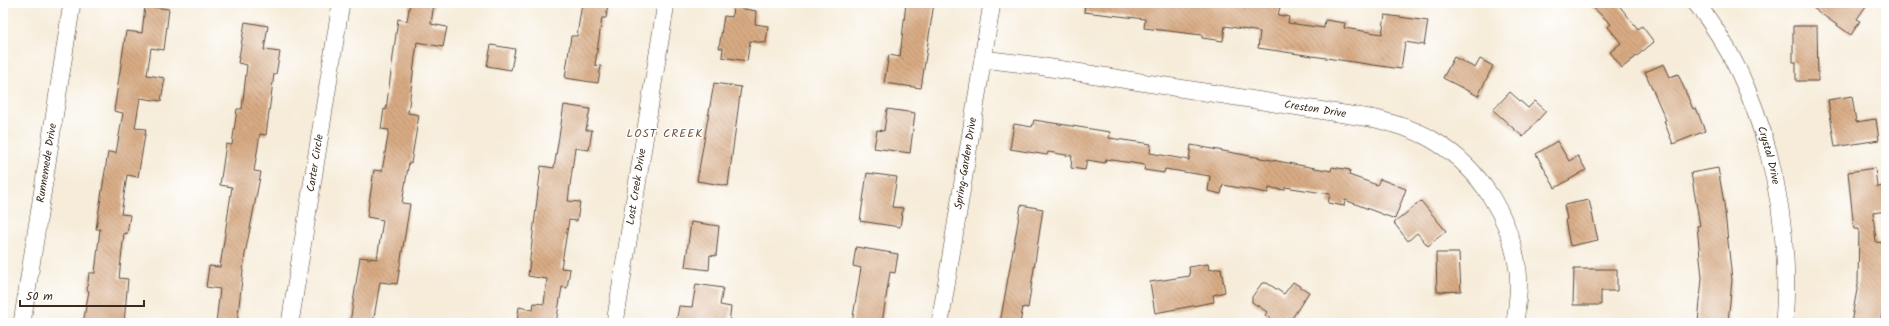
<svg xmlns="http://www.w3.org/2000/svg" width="1889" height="326" font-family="Kalam,sans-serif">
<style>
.building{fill:url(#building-back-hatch)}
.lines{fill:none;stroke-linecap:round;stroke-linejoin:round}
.minor-casing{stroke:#57473a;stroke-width:18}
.minor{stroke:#fff;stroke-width:17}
.labels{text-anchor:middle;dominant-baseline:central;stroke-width:3;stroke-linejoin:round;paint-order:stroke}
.street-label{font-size:11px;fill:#3b2a1e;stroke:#fff}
.neighbourhood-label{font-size:12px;letter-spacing:1px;fill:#725742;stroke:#fff}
</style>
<defs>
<pattern id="building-back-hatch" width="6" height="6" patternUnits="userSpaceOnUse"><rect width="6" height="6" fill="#d8ab84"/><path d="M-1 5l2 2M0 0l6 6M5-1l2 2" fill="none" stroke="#b08b6b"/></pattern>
</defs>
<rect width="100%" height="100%" fill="#fff"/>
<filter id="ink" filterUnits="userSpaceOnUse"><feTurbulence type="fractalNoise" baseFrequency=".025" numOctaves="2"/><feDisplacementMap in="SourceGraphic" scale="8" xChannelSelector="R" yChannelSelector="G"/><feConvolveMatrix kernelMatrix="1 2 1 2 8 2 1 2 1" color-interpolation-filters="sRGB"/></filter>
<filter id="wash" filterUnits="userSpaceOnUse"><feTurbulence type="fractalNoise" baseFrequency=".012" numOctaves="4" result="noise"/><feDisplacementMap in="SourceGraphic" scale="16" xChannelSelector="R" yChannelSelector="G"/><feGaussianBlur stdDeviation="0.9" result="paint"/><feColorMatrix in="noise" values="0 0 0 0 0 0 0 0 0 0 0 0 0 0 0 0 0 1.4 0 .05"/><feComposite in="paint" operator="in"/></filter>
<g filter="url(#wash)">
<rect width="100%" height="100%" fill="#f6ecd9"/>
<g id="blocks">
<!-- building -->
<g class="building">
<path d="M 410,3 L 434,3 L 431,24 L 447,27 L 443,47 L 417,42 L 408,113 L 419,115 L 411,163 L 409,162 L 402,203 L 410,204 L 397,284 L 380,282 L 373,323 L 350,323 L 360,257 L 377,259 L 383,220 L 367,217 L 374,170 L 382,171 L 389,130 L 381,129 L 384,109 L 386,110 L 398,19 L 407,21 Z"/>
<path d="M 582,3 L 608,3 L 606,18 L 602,18 L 595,65 L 601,66 L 598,83 L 565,78 L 571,36 L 577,36 Z"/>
<path d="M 906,3 L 934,3 L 921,88 L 884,83 L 889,55 L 900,57 Z"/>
<path d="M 1085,3 L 1256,3 L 1280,7 L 1278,15 L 1289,17 L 1288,23 L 1324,28 L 1325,20 L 1345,23 L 1344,28 L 1382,34 L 1385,15 L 1428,21 L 1424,45 L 1405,42 L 1401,69 L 1258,48 L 1260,32 L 1225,26 L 1223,41 L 1202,38 L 1202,35 L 1144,28 L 1145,19 L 1084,12 Z"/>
<path d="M 1588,3 L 1617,3 L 1638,29 L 1642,26 L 1654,42 L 1622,68 L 1610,52 L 1621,43 L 1608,27 L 1611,24 Z"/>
<path d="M 1806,3 L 1868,3 L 1857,19 L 1860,21 L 1851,35 Z"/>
<path d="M 145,6 L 169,9 L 164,50 L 151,48 L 147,75 L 165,78 L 161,101 L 140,98 L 135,128 L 146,129 L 138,177 L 127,175 L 121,214 L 130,215 L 127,234 L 124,233 L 119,278 L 128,279 L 124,323 L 83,323 L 89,291 L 87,290 L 89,273 L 95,273 L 100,229 L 96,229 L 108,152 L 116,153 L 123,113 L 114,111 L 126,31 L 142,33 Z"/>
<path d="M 733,7 L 756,11 L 755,24 L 768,26 L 766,43 L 750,41 L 747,61 L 722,57 L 723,48 L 719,48 L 724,16 L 732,17 Z"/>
<path d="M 245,22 L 268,26 L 264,50 L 280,52 L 276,74 L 274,74 L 266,135 L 260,134 L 254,171 L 261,172 L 245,254 L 237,323 L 216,323 L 220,289 L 206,287 L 209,266 L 220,267 L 232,187 L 220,185 L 226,144 L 232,145 L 237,109 L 242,109 L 247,65 L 238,63 Z"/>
<path d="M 1793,26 L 1817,26 L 1818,81 L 1796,81 L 1796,62 L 1793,62 Z"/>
<path d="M 491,45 L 515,49 L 511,70 L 487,66 Z"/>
<path d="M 1454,57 L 1475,68 L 1480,59 L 1493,66 L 1478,96 L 1443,78 Z"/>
<path d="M 1664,64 L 1670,77 L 1678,74 L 1693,109 L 1696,108 L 1705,131 L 1673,144 L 1664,121 L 1666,120 L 1645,72 Z"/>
<path d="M 714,83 L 741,87 L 728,186 L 697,181 Z"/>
<path d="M 1510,92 L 1528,108 L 1535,101 L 1546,111 L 1523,137 L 1493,110 Z"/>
<path d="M 1852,96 L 1856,122 L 1876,119 L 1879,140 L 1835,147 L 1828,100 Z"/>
<path d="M 564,105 L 590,109 L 586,130 L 592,130 L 589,150 L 575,148 L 568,201 L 580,202 L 577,221 L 569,220 L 561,268 L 570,269 L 567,288 L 562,287 L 556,323 L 517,322 L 519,307 L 533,310 L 534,303 L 544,304 L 547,279 L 528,276 L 541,166 L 554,168 Z"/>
<path d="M 887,109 L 915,113 L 910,153 L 874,148 L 877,130 L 884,131 Z"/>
<path d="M 1034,120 L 1110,132 L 1109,138 L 1151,144 L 1150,153 L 1189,160 L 1191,145 L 1331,171 L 1332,167 L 1350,170 L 1349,175 L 1377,185 L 1380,179 L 1406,189 L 1395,219 L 1345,200 L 1344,206 L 1328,203 L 1330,194 L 1285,187 L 1285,190 L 1269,188 L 1268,193 L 1223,185 L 1221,194 L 1208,191 L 1210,176 L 1165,169 L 1164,173 L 1144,170 L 1145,165 L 1106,159 L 1105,163 L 1087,160 L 1085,170 L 1071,168 L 1072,156 L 1048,152 L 1047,155 L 1010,149 L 1014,124 L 1032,127 Z"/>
<path d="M 1557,141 L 1569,161 L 1578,156 L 1586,170 L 1555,188 L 1536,154 Z"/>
<path d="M 1718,168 L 1724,203 L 1732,280 L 1728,323 L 1698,323 L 1702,278 L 1697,226 L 1700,226 L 1691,173 Z"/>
<path d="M 1875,168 L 1877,187 L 1886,186 L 1886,211 L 1873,213 L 1876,242 L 1883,243 L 1882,300 L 1884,300 L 1880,323 L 1851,323 L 1858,284 L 1859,229 L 1854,229 L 1848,172 Z"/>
<path d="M 867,173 L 897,177 L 892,207 L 903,208 L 900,227 L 860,221 Z"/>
<path d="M 1589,200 L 1598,240 L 1570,246 L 1565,220 L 1567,219 L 1564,205 Z"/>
<path d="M 1421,201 L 1446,231 L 1428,246 L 1417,233 L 1408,241 L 1394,223 Z"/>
<path d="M 1021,205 L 1043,209 L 1028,308 L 1023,307 L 1020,323 L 1000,323 Z"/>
<path d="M 691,222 L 719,226 L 716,256 L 710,255 L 709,270 L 685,267 Z"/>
<path d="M 856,247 L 898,254 L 895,273 L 890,272 L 882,323 L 852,323 L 861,268 L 853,266 Z"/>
<path d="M 1436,253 L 1459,253 L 1461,291 L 1437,292 Z"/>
<path d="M 1208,264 L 1209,270 L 1221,268 L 1225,292 L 1213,295 L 1214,302 L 1155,313 L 1150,282 L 1190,276 L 1189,267 Z"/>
<path d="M 1574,269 L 1617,269 L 1617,291 L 1601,291 L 1601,305 L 1573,305 Z"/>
<path d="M 1293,282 L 1309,292 L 1289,323 L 1277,323 L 1265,315 L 1267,312 L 1252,302 L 1252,297 L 1262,283 L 1267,283 L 1284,294 Z"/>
<path d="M 696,284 L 723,288 L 720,305 L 731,307 L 729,323 L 676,323 L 679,306 L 692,307 Z"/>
</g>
</g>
</g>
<g filter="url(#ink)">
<use href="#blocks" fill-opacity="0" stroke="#57473a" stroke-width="1"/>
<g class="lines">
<!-- minor casing -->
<g class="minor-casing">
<g id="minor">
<path id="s1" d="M 1696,3 C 1764,87 1793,217 1784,323"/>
<path id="s2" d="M 983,59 L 1032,65 L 1376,119 C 1397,125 1418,130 1436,142 C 1481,169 1511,219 1518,271 C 1520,288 1517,306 1515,323"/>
<path id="s3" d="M 22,323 L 72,3"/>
<path id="s4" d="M 290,323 L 341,3"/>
<path id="s5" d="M 615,323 L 666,3"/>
<path id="s6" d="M 940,323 L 992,3"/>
</g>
</g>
<!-- minor -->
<use href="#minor" class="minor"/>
</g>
</g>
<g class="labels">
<!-- street labels -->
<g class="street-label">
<text stroke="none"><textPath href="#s2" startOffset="336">Creston Drive</textPath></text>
<text stroke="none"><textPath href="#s1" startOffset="170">Crystal Drive</textPath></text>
<text stroke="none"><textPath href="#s3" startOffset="162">Runnemede Drive</textPath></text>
<text stroke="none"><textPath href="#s4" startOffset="162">Carter Circle</textPath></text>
<text stroke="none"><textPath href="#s6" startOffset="162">Spring-Garden Drive</textPath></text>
<text stroke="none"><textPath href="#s5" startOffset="138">Lost Creek Drive</textPath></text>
</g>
<!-- neighbourhood labels -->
<g class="neighbourhood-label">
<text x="665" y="133">LOST CREEK</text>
</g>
</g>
<!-- margin -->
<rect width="1889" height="326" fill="none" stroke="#fff" stroke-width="16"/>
<!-- scale -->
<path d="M20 300v6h124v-6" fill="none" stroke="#3b2a1e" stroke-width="2"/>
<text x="26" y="300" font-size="12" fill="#3b2a1e" stroke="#ffffff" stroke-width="3" paint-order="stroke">50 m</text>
</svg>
